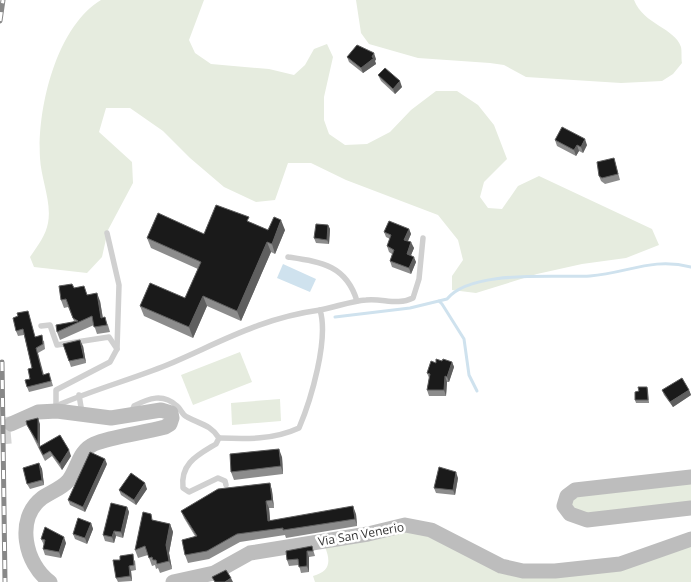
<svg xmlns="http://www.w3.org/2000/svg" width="691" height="582" font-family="'Open Sans',sans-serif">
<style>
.green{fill:#e6ecdf}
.water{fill:#cfe2ee}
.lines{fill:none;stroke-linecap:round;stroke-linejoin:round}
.stream{stroke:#cfe2ee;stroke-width:3}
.secondary-tunnel{stroke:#d6d6d6;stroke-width:15;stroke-dasharray:15 8;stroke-linecap:butt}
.lane{stroke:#d0d0d0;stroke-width:5.5}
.secondary{stroke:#bdbdbd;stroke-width:15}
.rail-casing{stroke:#888;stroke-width:5}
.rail{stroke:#fff;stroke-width:3;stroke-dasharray:9;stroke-linecap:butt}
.wall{fill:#8c8c8c}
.shaded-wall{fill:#5f5f5f}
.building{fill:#1a1a1a;stroke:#5f5f5f}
.labels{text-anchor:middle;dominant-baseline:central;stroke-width:5;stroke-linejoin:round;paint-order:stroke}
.street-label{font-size:12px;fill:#333;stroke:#fff}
</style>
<rect width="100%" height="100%" fill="#fff"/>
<!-- green -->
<g class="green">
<path d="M 101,0 L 204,0 L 189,40 L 195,53 L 211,64 L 269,69 L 294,75 L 305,65 L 314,49 L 327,44 L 333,57 L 324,97 L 324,120 L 329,134 L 345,145 L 367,144 L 390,132 L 411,110 L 436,91 L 457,91 L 478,105 L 494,125 L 507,159 L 484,182 L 480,197 L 488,208 L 502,209 L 518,186 L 539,176 L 652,229 L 659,245 L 626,258 L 582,264 L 537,274 L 476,293 L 452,290 L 452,276 L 463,260 L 458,240 L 438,215 L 346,180 L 311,163 L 288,163 L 275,200 L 256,202 L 224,187 L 190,158 L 163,131 L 130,108 L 106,108 L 99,132 L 132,162 L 133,183 L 108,230 L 102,257 L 87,273 L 34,267 L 30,257 C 37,247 46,235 48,223 C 52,202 41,179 40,158 C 37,109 56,27 101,0 Z"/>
<path d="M 356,0 L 634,0 C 644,25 675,28 681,47 C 682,51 681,58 682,63 L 673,74 L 662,81 L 621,83 L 526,77 L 504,65 L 490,63 L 418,58 L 369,44 L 361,33 Z"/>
<path d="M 240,352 L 252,382 L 193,405 L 181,375 Z"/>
<path d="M 280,399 L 281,421 L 232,425 L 231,403 Z"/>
<path d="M 691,482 L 691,502 L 600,514 L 578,513 L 570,502 L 573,497 Z"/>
<path d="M 406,530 L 418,531 L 523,576 L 691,544 L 691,582 L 315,582 L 313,576 C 330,571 331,562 325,547 Z"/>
</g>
<!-- water -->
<path class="water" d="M 283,264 L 316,279 L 310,292 L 277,278 Z"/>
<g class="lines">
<!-- stream -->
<g class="stream">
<path d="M 439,301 L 442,304 L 464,339 L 469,375 L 477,391"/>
<path d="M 335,317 L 410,308 L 447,299 C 471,269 555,278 590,276 C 628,273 652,257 691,267"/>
</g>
<!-- secondary-tunnel -->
<g class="secondary-tunnel">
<path d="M 0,425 L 11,424"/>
<path d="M 0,437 L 11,436"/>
</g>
<!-- lane -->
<g class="lane">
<path d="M 288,257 C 321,262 346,265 357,301"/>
<path d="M 41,326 L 50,325 L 57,345 L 109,337 L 117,349"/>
<path d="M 79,395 L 82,413"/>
<path d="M 56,406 L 56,390 L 110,362 L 117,349 L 119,285 L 107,233"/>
<path d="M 57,409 L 56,406 C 92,390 130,380 167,365 C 221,342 261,318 320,310"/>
<path d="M 131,413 L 134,406 C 149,398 163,393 177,406 C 181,409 182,415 187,417 C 200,424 211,425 219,438 L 216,444 C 198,455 180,463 183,488 L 189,492 L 218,478 L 225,481 L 226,485"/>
<path d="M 219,438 C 247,439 273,440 299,428 C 311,400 329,339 320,310 C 336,307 351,301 366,300 C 383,298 397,306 413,298 L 419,279 L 423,238"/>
</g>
<!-- secondary -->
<g class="secondary">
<path d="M 11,424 L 38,412 L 57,411 L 111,418 L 161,410 L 171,413 L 172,418 L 170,424 L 165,427 C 144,433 112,436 94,444 C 78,451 78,469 68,481 C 61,489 50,492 42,498 C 15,519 25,564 50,582"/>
<path d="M 691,477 L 575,490 L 567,496 L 564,506 L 570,514 L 587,520 L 691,508"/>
<path d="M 173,582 L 214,573 L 250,553 L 368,534 L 405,525 L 431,530 L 501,566 L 523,571 L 555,571 L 620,564 L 691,539"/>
</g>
<!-- rail casing -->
<g class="rail-casing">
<g id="rail">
<path d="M 0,21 L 3,0"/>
<path d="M 2,362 L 5,582"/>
</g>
</g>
<!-- rail -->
<use href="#rail" class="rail"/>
</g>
<!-- wall -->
<g class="wall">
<path d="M 347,57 L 376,59 L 375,61 L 376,64 L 363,73 L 349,62 Z"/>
<path d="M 378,75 L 402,87 L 395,94 L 381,81 Z"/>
<path d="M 555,140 L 587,145 L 583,153 L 579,151 L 576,156 L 557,146 Z"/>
<path d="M 614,158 L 620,180 L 605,184 L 601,181 L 599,176 Z"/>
<path d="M 251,223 L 268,230 L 285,230 L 275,254 L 271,252 L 241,321 L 207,306 L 193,338 L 144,316 L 140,306 L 185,298 L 198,269 L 151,248 L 147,238 L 204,234 Z"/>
<path d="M 328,225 L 330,229 L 329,244 L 316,243 L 314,238 Z"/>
<path d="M 409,229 L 411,234 L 408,241 L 414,248 L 411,255 L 416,262 L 411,274 L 392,267 L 390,261 L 392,254 L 389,252 L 387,246 L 390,239 L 386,237 L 384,232 Z"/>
<path d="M 74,288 L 100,301 L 103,318 L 108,325 L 110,332 L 97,334 L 94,325 L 60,340 L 57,332 L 74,321 L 68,307 L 64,308 L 61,300 Z"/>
<path d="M 28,311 L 35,337 L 44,341 L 45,349 L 38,353 L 44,375 L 51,379 L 53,386 L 29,392 L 27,387 L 30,379 L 32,368 L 24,335 L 18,336 L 16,331 L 18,316 Z"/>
<path d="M 63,344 L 83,346 L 86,363 L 71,367 Z"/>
<path d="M 442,361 L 452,362 L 454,367 L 449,382 L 447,382 L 446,396 L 429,396 L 427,390 L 429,378 L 427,373 L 436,363 Z"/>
<path d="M 647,387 L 648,390 L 649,403 L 636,403 L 635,400 L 639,391 Z"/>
<path d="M 662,390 L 689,390 L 691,395 L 673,407 L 664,395 Z"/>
<path d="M 40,424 L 40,447 L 71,456 L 62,470 L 52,456 L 45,461 L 27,425 Z"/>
<path d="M 282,457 L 283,474 L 234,480 L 231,472 Z"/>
<path d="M 39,463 L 42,469 L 44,485 L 30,489 L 27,484 Z"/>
<path d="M 107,464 L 85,512 L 70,505 L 68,500 Z"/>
<path d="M 458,478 L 455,495 L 436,493 L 434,488 Z"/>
<path d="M 270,483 L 272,491 L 274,508 L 269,508 L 270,521 L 356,514 L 357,526 L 286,538 L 285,535 L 240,542 L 209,559 L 188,563 L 185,555 L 195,536 L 184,518 L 181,511 Z"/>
<path d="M 147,489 L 136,505 L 121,495 L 119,490 Z"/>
<path d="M 127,507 L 129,512 L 123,538 L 116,536 L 114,543 L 105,541 L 103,535 Z"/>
<path d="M 153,520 L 170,524 L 173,532 L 169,553 L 172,569 L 160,573 L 158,568 L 156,569 L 155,565 L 152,566 L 148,555 L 138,558 L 135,550 Z"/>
<path d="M 91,523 L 93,529 L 87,544 L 75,539 L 73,534 Z"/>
<path d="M 41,539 L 66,543 L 61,558 L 45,555 L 43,549 L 44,545 Z"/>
<path d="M 312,546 L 315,556 L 309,557 L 309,572 L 301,573 L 299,565 L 289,566 L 287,560 Z"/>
<path d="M 135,560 L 136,570 L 131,571 L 132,581 L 118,582 L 116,578 Z"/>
</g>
<!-- shaded-wall -->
<g class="shaded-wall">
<path d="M 374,53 L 376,59 L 375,61 L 376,64 L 363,73 L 361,68 L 372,57 Z"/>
<path d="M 400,81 L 402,87 L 395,94 L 393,89 Z"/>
<path d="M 585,139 L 587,145 L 583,153 L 581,147 Z"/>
<path d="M 577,145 L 579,151 L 576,156 L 574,150 Z"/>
<path d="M 281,220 L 285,230 L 275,254 L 272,244 Z"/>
<path d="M 328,225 L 330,229 L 329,244 L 327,240 Z"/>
<path d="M 409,229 L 411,234 L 406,245 L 404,240 Z"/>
<path d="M 267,242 L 271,252 L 241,321 L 237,311 Z"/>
<path d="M 411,242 L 414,248 L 409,260 L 407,254 Z"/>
<path d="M 414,257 L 416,262 L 411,274 L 409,268 Z"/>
<path d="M 97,293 L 100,301 L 104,326 L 101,318 Z"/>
<path d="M 203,296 L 207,306 L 193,338 L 189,327 Z"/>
<path d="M 80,340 L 83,346 L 86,363 L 84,358 Z"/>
<path d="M 452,362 L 454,367 L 449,382 L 447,377 Z"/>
<path d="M 445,376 L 447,382 L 446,396 L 444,390 Z"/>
<path d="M 689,390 L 691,395 L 673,407 L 670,402 Z"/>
<path d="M 38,418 L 40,424 L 40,449 L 38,443 Z"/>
<path d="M 279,449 L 282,457 L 283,474 L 281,466 Z"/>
<path d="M 69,450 L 71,456 L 62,470 L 60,464 Z"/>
<path d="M 105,459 L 107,464 L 85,512 L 83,507 Z"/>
<path d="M 39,463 L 42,469 L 44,485 L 42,480 Z"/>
<path d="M 456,472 L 458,478 L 455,495 L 453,490 Z"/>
<path d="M 145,483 L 147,489 L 136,505 L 134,500 Z"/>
<path d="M 270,483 L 272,491 L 274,508 L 272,500 Z"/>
<path d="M 266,501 L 269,508 L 271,529 L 268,521 Z"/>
<path d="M 353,506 L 356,514 L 357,526 L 355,519 Z"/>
<path d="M 127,507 L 129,512 L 123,538 L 121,532 Z"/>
<path d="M 91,523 L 93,529 L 87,544 L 85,538 Z"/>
<path d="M 170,524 L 173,532 L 169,553 L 172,569 L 169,561 L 166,545 Z"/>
<path d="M 114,531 L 116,536 L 114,543 L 112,537 Z"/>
<path d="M 64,537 L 66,543 L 61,558 L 59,552 Z"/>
<path d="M 307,551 L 309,557 L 309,572 L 307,566 Z"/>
<path d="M 129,566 L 131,571 L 132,581 L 130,576 Z"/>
<path d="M 231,578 L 233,582 L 225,582 Z"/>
</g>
<!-- building -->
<g class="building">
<path d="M 357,45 L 374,53 L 372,57 L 374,58 L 361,68 L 347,57 Z"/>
<path d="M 385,68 L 400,81 L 393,89 L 378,75 Z"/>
<path d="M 562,127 L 585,139 L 581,147 L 577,145 L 574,150 L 555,140 Z"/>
<path d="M 614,158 L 618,174 L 602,178 L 599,176 L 597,162 Z"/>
<path d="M 216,205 L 249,217 L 247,221 L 268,230 L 274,217 L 281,220 L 272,244 L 267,242 L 237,311 L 203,296 L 189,327 L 140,306 L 150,283 L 185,298 L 201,262 L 147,238 L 158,213 L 204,234 Z"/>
<path d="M 389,221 L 409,229 L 404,240 L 411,242 L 407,254 L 414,257 L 409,268 L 390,261 L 394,250 L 387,246 L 391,235 L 384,232 Z"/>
<path d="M 316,224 L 328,225 L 327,240 L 314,238 Z"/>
<path d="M 72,284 L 74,288 L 84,286 L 87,295 L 97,293 L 101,318 L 105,317 L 107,325 L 94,327 L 92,316 L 57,332 L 56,325 L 78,321 L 73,318 L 66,299 L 61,300 L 59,286 Z"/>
<path d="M 28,311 L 35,337 L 42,335 L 43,344 L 36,348 L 43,375 L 49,373 L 51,381 L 27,387 L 25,380 L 30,379 L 28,369 L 32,368 L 23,329 L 16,331 L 13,318 L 18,316 L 17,313 Z"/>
<path d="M 80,340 L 84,358 L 69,361 L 63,344 Z"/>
<path d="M 436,359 L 442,361 L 443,359 L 452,362 L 447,377 L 445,376 L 444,390 L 427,390 L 430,374 L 427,373 L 431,361 L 436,363 Z"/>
<path d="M 682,378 L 689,390 L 670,402 L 662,390 Z"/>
<path d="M 638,387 L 647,387 L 648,400 L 635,400 L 635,392 L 639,391 Z"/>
<path d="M 38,418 L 38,443 L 27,425 L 26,421 Z"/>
<path d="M 60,435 L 69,450 L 60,464 L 50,451 L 43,455 L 39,447 Z"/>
<path d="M 279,449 L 281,466 L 231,472 L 230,454 Z"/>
<path d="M 90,452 L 105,459 L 83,507 L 68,500 Z"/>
<path d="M 39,463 L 42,480 L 27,484 L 23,468 Z"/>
<path d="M 439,467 L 456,472 L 453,490 L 434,488 Z"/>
<path d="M 131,473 L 145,483 L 134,500 L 119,490 Z"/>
<path d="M 270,483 L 272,500 L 266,501 L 268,521 L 353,506 L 355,519 L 283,530 L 283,528 L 237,534 L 207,551 L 185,555 L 182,540 L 197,536 L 181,511 L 218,489 Z"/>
<path d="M 111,503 L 127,507 L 121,532 L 114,531 L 112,537 L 103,535 Z"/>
<path d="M 143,512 L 151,514 L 152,520 L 170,524 L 166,545 L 169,561 L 157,564 L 156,560 L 153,560 L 152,557 L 149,558 L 145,546 L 135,550 Z"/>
<path d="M 78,518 L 91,523 L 85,538 L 73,534 Z"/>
<path d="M 45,527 L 64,537 L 59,552 L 43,549 L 45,540 L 41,539 Z"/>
<path d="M 312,546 L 313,551 L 307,551 L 307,566 L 299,567 L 298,559 L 287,560 L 286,551 Z"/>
<path d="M 133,554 L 134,565 L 129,566 L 130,576 L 116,578 L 113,560 L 120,560 L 120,556 Z"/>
<path d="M 226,570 L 231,578 L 225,582 L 215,582 L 212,577 Z"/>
</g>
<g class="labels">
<!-- street labels -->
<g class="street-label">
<text transform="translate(361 534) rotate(-10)">Via San Venerio</text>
</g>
</g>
</svg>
